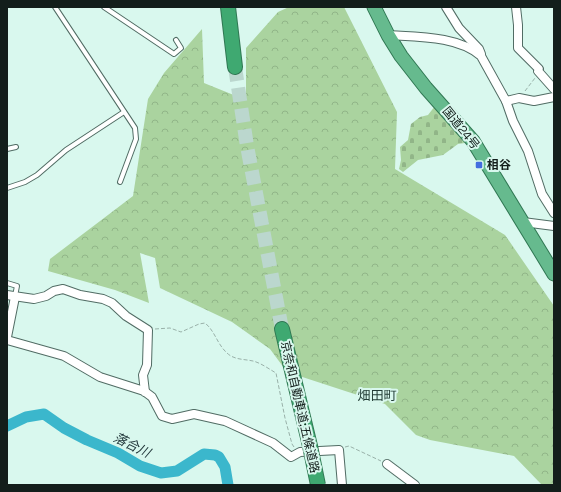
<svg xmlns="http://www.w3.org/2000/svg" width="561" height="492" font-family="'Space Grotesk','Noto Sans JP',sans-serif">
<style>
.forest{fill:url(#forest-crowns)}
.cemetery{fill:url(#cemetery-stones)}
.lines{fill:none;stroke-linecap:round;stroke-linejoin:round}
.river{stroke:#3bb7cc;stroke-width:11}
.motorway-tunnel{stroke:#bbd7ce;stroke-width:14;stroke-dasharray:14 7;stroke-linecap:butt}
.service-casing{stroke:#516c64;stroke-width:6}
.minor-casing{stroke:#516c64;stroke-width:10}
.trunk-casing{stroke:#307853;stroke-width:15}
.motorway-casing{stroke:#307853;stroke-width:16}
.path{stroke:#99b1a9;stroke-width:1;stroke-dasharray:4 2;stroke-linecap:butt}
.service{stroke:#fff;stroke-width:4}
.minor{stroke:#fff;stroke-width:8}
.trunk{stroke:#66ba8e;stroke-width:13}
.motorway{stroke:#3fa971;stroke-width:14}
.motorway-bridge-casing{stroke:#307853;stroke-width:16;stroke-linecap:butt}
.motorway-bridge{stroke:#3fa971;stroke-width:14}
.poi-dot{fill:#436ddf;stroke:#d9f8ee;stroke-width:1.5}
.labels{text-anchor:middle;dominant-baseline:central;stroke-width:4;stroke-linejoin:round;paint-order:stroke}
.street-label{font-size:12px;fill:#131e1b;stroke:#d9f8ee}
.poi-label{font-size:12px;font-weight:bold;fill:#131e1b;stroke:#d9f8ee;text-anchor:start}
.neighbourhood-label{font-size:13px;fill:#223c35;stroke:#d9f8ee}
.water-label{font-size:13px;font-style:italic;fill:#1e3337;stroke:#d9f8ee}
</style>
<defs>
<pattern id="forest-crowns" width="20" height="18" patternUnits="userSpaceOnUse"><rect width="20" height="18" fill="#aad39f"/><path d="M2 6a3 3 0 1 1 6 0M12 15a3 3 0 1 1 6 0" fill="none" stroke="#91b588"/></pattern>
<pattern id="cemetery-stones" width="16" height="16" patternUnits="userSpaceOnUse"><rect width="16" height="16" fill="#aad39f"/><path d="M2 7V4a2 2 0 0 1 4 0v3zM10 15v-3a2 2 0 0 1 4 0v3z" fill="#91b588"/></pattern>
</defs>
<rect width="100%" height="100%" fill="#d9f8ee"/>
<!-- forest -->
<path class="forest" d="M 289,7 L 344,7 L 397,112 L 395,169 L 505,235 L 554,306 L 554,485 L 542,485 L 514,456 L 430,440 L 416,435 L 385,404 L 287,372 L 270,349 L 232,322 L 160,288 L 155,258 L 140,253 L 149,303 L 115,290 L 48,271 L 50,259 L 133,196 L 148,99 L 164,73 L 202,29 L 204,83 L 246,100 L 246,48 L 278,12 Z"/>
<!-- cemetery -->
<path class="cemetery" d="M 435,106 L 465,143 L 458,144 L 443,155 L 418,160 L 403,172 L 399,169 L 401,160 L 400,147 L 408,140 L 411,124 L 420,117 L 428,115 Z"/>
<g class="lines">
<!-- river -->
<path class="river" d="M 7,426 L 26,417 L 44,414 L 64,428 L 87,440 L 118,453 L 140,466 L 161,473 L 177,471 L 204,454 L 215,455 L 219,457 L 225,467 L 228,485"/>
<!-- motorway-tunnel -->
<path class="motorway-tunnel" d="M 235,67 L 247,146 L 282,329"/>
<!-- service casing -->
<g class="service-casing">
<g id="service">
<path d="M 55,7 L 135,128 L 136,139 L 120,182"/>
<path d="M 104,7 L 174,54 L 181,48 L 176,40"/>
<path d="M 7,149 L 16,147"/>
<path d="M 7,188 L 25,182 L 37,175 L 66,150 L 124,112"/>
<path d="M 7,283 L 17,286 L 15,296"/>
</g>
</g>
<!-- minor casing -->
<g class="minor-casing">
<g id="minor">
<path d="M 446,7 L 459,28 L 479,49 L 481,54"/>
<path d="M 516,7 L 518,25 L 518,48 L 539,69 L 538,71 L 554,89"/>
<path d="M 388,35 C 418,37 458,36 481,56 L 506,101 L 519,98 L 534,101 L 554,97"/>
<path d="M 506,101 L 513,121 L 528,151 L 542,194 L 554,213"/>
<path d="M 523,222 L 554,226"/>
<path d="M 7,295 L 34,299 L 46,296 L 54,291 L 63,289 L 80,295 L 103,299 L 112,303 L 126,316 L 148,330 L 147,365 L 143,375 L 145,392"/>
<path d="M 7,337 L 15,297"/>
<path d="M 7,340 L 64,356 L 100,377 L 144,391 L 152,397 L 162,416 L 172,419 L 194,414 L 225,421 L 273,443 L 291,457 L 300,452 L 339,450 L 342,485"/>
<path d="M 387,464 L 415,485"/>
</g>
</g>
<!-- trunk casing -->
<g class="trunk-casing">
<path id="trunk" d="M 374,7 L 388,35 L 401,56 L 426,88 L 473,141 L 554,274"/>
</g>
<!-- motorway casing -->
<g class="motorway-casing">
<g id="motorway">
<path d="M 228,7 L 235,67"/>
<path d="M 282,329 L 310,446"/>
</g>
</g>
<!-- path -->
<g class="path">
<path d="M 525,91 L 535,78"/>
<path d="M 155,329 L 170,328 L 181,332 L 199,324 L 205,323 C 215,331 217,344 227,353 C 234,360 244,359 253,361 C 261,363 269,369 276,373 L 285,418 L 292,444 L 294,447"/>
<path d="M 345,447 L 349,446 L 381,461"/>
</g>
<!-- service -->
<use href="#service" class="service"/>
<!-- minor -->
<use href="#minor" class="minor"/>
<!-- trunk -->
<use href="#trunk" class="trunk"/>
<!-- motorway -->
<use href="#motorway" class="motorway"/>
<!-- motorway-bridge casing -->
<g class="motorway-bridge-casing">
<path id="motorway-bridge" d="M 310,446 L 318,485"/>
</g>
<!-- motorway-bridge -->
<use href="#motorway-bridge" class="motorway-bridge"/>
</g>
<!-- markers -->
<rect class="poi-dot" x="475" y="161" width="8" height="8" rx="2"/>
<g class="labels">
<!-- street labels -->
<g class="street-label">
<text transform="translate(461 128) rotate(51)">国道24号</text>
<text transform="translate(300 407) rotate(77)">京奈和自動車道;五條道路</text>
</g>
<!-- poi labels -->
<g class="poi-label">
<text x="487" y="165">相谷</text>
</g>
<!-- neighbourhood labels -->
<g class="neighbourhood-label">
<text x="377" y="395">畑田町</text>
</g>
<!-- water labels -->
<g class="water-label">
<text transform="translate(132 445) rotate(26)">落合川</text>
</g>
</g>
<!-- border -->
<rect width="561" height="492" fill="none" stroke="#131e1b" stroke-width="16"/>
</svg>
